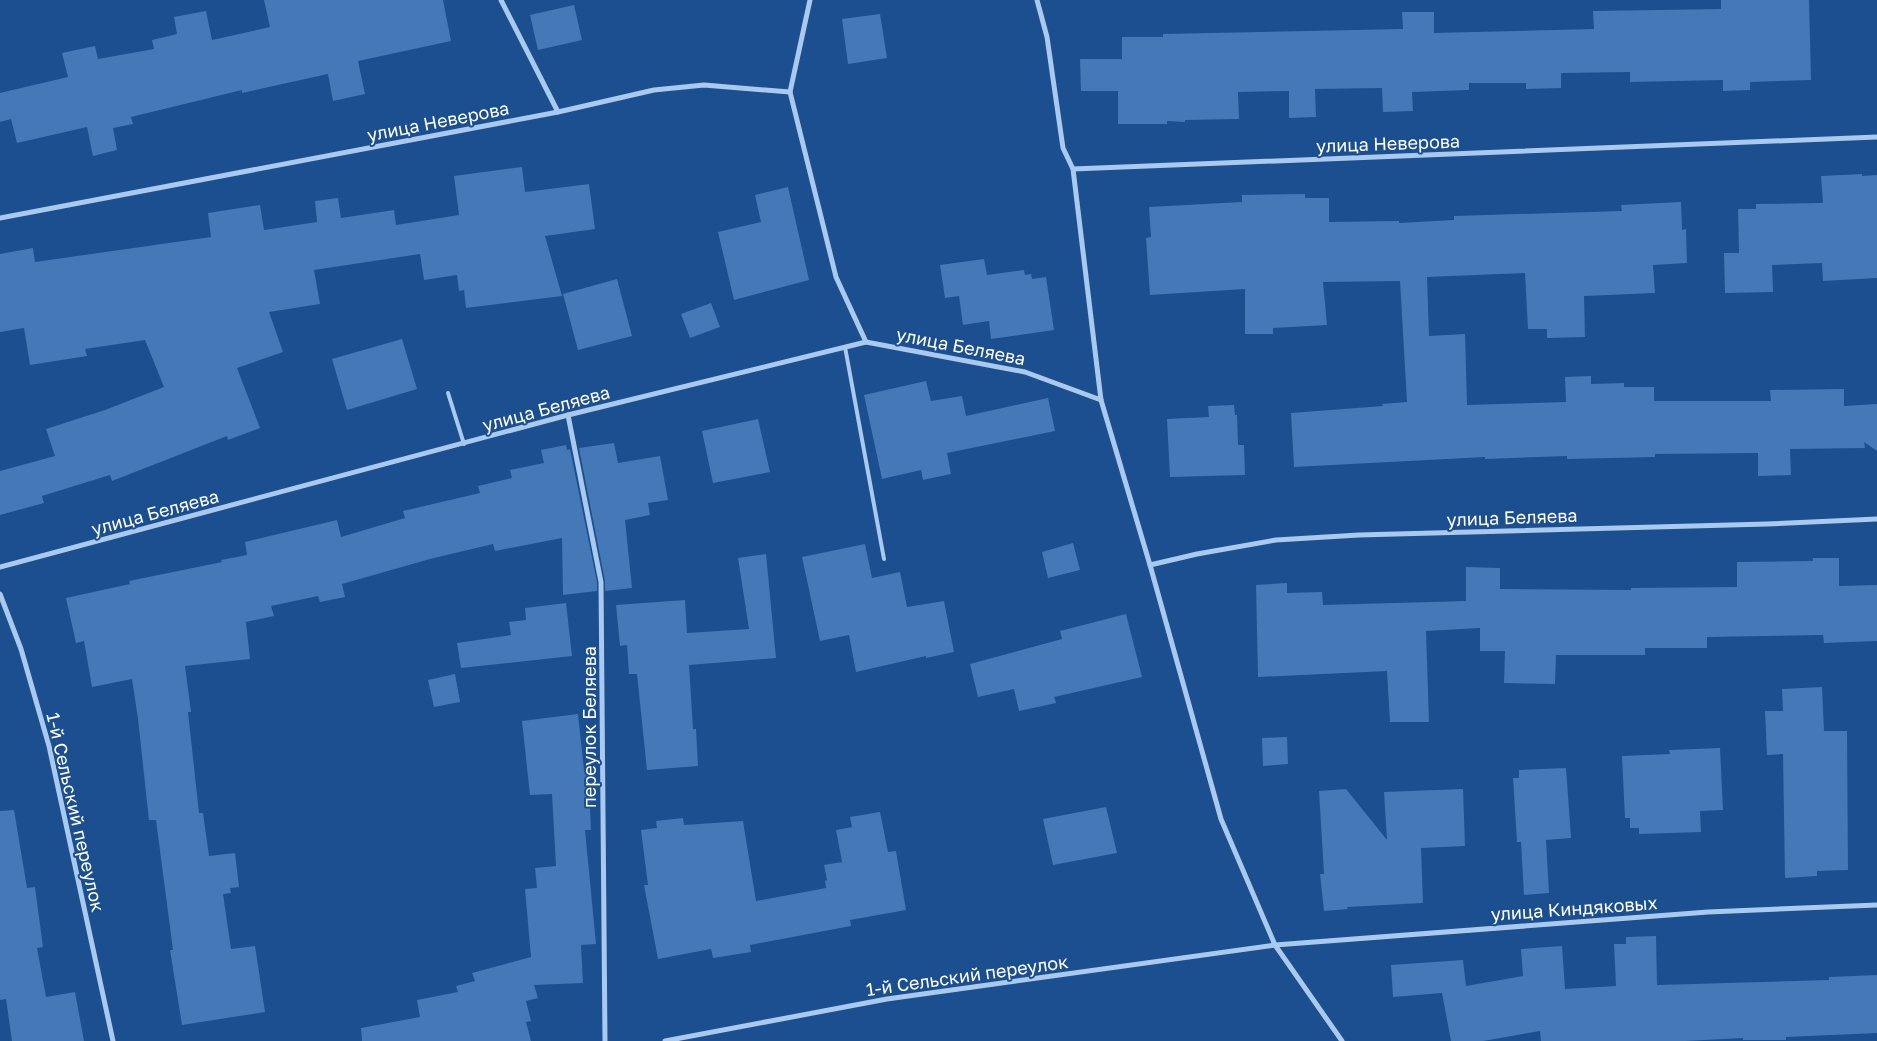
<svg xmlns="http://www.w3.org/2000/svg" width="1877" height="1041" font-family="'Golos Text',sans-serif">
<style>
.building{fill:#4478b7}
.lines{fill:none;stroke-linecap:round;stroke-linejoin:round}
.lane{stroke:#a9c9ee;stroke-width:4}
.street{stroke:#a9c9ee;stroke-width:5}
.labels{text-anchor:middle;dominant-baseline:central;stroke-width:4;stroke-linejoin:round;paint-order:stroke}
.street-label{font-size:18px;fill:#fff;stroke:#1b4f8f}
</style>
<rect width="100%" height="100%" fill="#1b4f8f"/>
<!-- building -->
<g class="building">
<path d="M 264,0 L 443,0 L 451,41 L 358,61 L 365,94 L 333,101 L 328,74 L 242,93 L 242,90 L 131,117 L 133,124 L 113,128 L 117,150 L 93,156 L 87,127 L 17,143 L 11,119 L 0,122 L 0,93 L 68,77 L 62,53 L 95,46 L 98,59 L 154,49 L 152,40 L 177,34 L 174,17 L 206,11 L 212,40 L 270,27 Z"/>
<path d="M 1721,0 L 1809,0 L 1811,80 L 1750,82 L 1750,90 L 1723,91 L 1723,80 L 1630,82 L 1630,72 L 1561,73 L 1561,88 L 1526,89 L 1526,83 L 1469,83 L 1469,90 L 1412,92 L 1413,111 L 1383,112 L 1382,88 L 1315,89 L 1316,117 L 1289,118 L 1289,91 L 1238,92 L 1239,119 L 1185,120 L 1185,122 L 1167,121 L 1167,124 L 1118,124 L 1118,91 L 1081,91 L 1080,59 L 1122,59 L 1122,37 L 1163,37 L 1163,34 L 1403,29 L 1402,12 L 1434,12 L 1434,33 L 1594,29 L 1593,11 L 1721,9 Z"/>
<path d="M 574,5 L 582,40 L 538,50 L 530,15 Z"/>
<path d="M 880,14 L 887,58 L 848,64 L 842,19 Z"/>
<path d="M 522,167 L 525,192 L 589,184 L 595,229 L 545,236 L 562,296 L 466,308 L 464,290 L 459,291 L 457,275 L 424,280 L 420,254 L 314,270 L 320,304 L 269,312 L 283,352 L 237,368 L 260,428 L 228,440 L 227,436 L 112,481 L 110,475 L 42,496 L 44,503 L 0,515 L 0,471 L 55,456 L 46,429 L 105,410 L 164,387 L 145,340 L 85,349 L 87,356 L 30,365 L 24,328 L 0,332 L 0,254 L 33,248 L 35,262 L 211,237 L 208,213 L 260,205 L 264,230 L 317,222 L 315,201 L 338,198 L 341,218 L 394,210 L 396,225 L 459,215 L 454,176 Z"/>
<path d="M 1862,174 L 1862,176 L 1877,175 L 1877,278 L 1823,281 L 1822,263 L 1772,265 L 1773,292 L 1725,293 L 1724,253 L 1739,253 L 1738,209 L 1756,209 L 1756,204 L 1823,203 L 1821,176 Z"/>
<path d="M 788,187 L 809,280 L 734,300 L 718,232 L 761,222 L 755,195 Z"/>
<path d="M 1305,194 L 1305,198 L 1329,198 L 1329,222 L 1399,221 L 1399,223 L 1454,220 L 1454,216 L 1622,211 L 1621,205 L 1681,202 L 1682,230 L 1686,229 L 1687,263 L 1653,265 L 1655,293 L 1584,296 L 1585,337 L 1547,338 L 1547,329 L 1528,329 L 1525,273 L 1427,277 L 1429,336 L 1465,334 L 1467,405 L 1566,402 L 1565,377 L 1591,376 L 1591,384 L 1624,383 L 1624,387 L 1654,387 L 1654,401 L 1771,401 L 1770,390 L 1844,389 L 1844,406 L 1877,404 L 1877,451 L 1864,442 L 1865,448 L 1790,449 L 1791,475 L 1758,476 L 1758,453 L 1655,454 L 1655,457 L 1567,459 L 1567,456 L 1485,459 L 1485,457 L 1294,467 L 1291,413 L 1383,406 L 1382,404 L 1407,402 L 1400,281 L 1323,282 L 1327,325 L 1273,328 L 1273,334 L 1245,334 L 1245,289 L 1150,295 L 1146,238 L 1151,237 L 1149,207 L 1242,202 L 1242,195 Z"/>
<path d="M 984,259 L 987,275 L 1024,270 L 1025,275 L 1031,274 L 1032,279 L 1046,277 L 1054,330 L 991,339 L 989,321 L 963,325 L 959,296 L 945,298 L 940,265 Z"/>
<path d="M 617,279 L 632,336 L 578,350 L 563,294 Z"/>
<path d="M 711,303 L 720,327 L 690,338 L 681,314 Z"/>
<path d="M 402,339 L 417,389 L 347,410 L 332,359 Z"/>
<path d="M 926,381 L 931,401 L 962,396 L 966,416 L 1048,398 L 1055,431 L 947,453 L 951,474 L 923,480 L 921,470 L 882,479 L 864,395 Z"/>
<path d="M 1234,405 L 1235,415 L 1237,415 L 1238,445 L 1244,445 L 1245,475 L 1170,477 L 1167,419 L 1209,417 L 1208,406 Z"/>
<path d="M 758,419 L 770,472 L 713,483 L 702,431 Z"/>
<path d="M 614,443 L 618,463 L 660,456 L 668,500 L 648,503 L 650,515 L 625,520 L 632,588 L 605,591 L 605,581 L 579,448 Z"/>
<path d="M 566,445 L 567,450 L 570,449 L 597,582 L 597,591 L 563,595 L 562,538 L 495,551 L 493,544 L 430,559 L 342,584 L 345,597 L 320,602 L 318,596 L 271,606 L 274,616 L 246,622 L 250,659 L 185,666 L 191,712 L 188,712 L 199,813 L 203,813 L 209,856 L 235,853 L 239,887 L 230,888 L 231,893 L 223,894 L 231,949 L 255,946 L 265,1012 L 182,1025 L 170,950 L 173,950 L 156,820 L 149,820 L 138,719 L 132,679 L 92,687 L 84,641 L 76,643 L 66,598 L 130,584 L 129,581 L 222,562 L 221,560 L 247,555 L 245,542 L 337,520 L 341,537 L 405,518 L 403,511 L 480,493 L 478,486 L 512,478 L 510,470 L 544,463 L 541,450 Z"/>
<path d="M 1073,543 L 1080,570 L 1048,578 L 1042,552 Z"/>
<path d="M 865,544 L 872,578 L 900,572 L 907,607 L 944,601 L 954,652 L 926,658 L 926,656 L 856,672 L 849,635 L 820,641 L 802,557 Z"/>
<path d="M 766,554 L 776,658 L 689,665 L 693,729 L 696,729 L 698,766 L 647,770 L 637,674 L 629,674 L 627,645 L 620,646 L 616,605 L 685,600 L 687,633 L 749,629 L 738,558 Z"/>
<path d="M 1813,558 L 1839,558 L 1839,586 L 1877,585 L 1877,641 L 1824,643 L 1823,635 L 1707,637 L 1707,648 L 1645,648 L 1645,655 L 1556,655 L 1555,684 L 1504,683 L 1505,651 L 1480,651 L 1480,628 L 1426,631 L 1429,722 L 1390,722 L 1387,671 L 1258,677 L 1256,585 L 1287,583 L 1287,593 L 1322,592 L 1323,605 L 1466,601 L 1466,567 L 1500,568 L 1500,589 L 1631,590 L 1631,588 L 1737,587 L 1737,562 L 1813,561 Z"/>
<path d="M 566,603 L 572,656 L 461,668 L 457,643 L 511,635 L 509,622 L 526,620 L 525,608 Z"/>
<path d="M 1126,614 L 1142,677 L 1054,697 L 1056,703 L 1019,711 L 1014,689 L 978,697 L 970,664 L 1062,639 L 1060,631 Z"/>
<path d="M 455,674 L 460,702 L 434,707 L 428,680 Z"/>
<path d="M 1822,687 L 1824,731 L 1847,731 L 1848,870 L 1817,871 L 1817,876 L 1785,878 L 1783,754 L 1767,755 L 1765,711 L 1783,711 L 1782,689 Z"/>
<path d="M 578,714 L 584,770 L 586,769 L 589,787 L 591,830 L 585,830 L 596,944 L 581,945 L 583,983 L 534,985 L 538,998 L 526,1001 L 531,1021 L 526,1022 L 531,1041 L 362,1041 L 361,1028 L 420,1017 L 417,1000 L 458,992 L 456,986 L 475,981 L 472,973 L 531,957 L 525,889 L 537,888 L 535,868 L 556,866 L 552,794 L 530,795 L 522,721 Z"/>
<path d="M 1287,737 L 1288,764 L 1263,766 L 1262,738 Z"/>
<path d="M 1720,748 L 1723,810 L 1700,811 L 1701,832 L 1639,834 L 1639,828 L 1630,828 L 1630,818 L 1625,818 L 1622,756 L 1670,754 L 1669,750 Z"/>
<path d="M 1566,768 L 1571,838 L 1546,840 L 1549,893 L 1524,895 L 1521,842 L 1517,842 L 1513,778 L 1519,778 L 1519,770 Z"/>
<path d="M 1346,789 L 1387,840 L 1384,792 L 1463,789 L 1465,846 L 1421,848 L 1423,903 L 1347,907 L 1348,909 L 1324,911 L 1320,874 L 1324,874 L 1319,791 Z"/>
<path d="M 1106,807 L 1117,853 L 1053,865 L 1043,819 Z"/>
<path d="M 14,810 L 27,888 L 35,887 L 43,947 L 37,948 L 46,997 L 75,992 L 84,1041 L 12,1041 L 6,999 L 0,1000 L 0,811 Z"/>
<path d="M 880,812 L 888,852 L 896,851 L 906,910 L 850,920 L 851,926 L 750,945 L 751,952 L 713,958 L 711,949 L 658,959 L 644,885 L 648,885 L 641,830 L 657,828 L 656,821 L 683,818 L 684,825 L 743,821 L 756,901 L 826,888 L 825,881 L 827,880 L 824,865 L 842,862 L 836,830 L 852,827 L 850,817 Z"/>
<path d="M 1656,936 L 1657,985 L 1829,980 L 1829,977 L 1877,975 L 1877,1033 L 1786,1037 L 1786,1040 L 1743,1040 L 1743,1038 L 1685,1041 L 1541,1041 L 1540,1031 L 1483,1041 L 1451,1041 L 1442,993 L 1393,997 L 1391,965 L 1463,960 L 1466,986 L 1523,976 L 1521,949 L 1562,946 L 1565,989 L 1616,986 L 1614,944 L 1626,944 L 1626,937 Z"/>
</g>
<g class="lines">
<!-- lane -->
<g class="lane">
<path d="M 845,347 L 884,559"/>
<path d="M 448,393 L 464,444"/>
</g>
<!-- street -->
<g class="street">
<path d="M 501,0 L 558,112"/>
<path d="M 810,0 L 790,92 L 836,277 L 866,342"/>
<path d="M 1037,0 L 1047,37 L 1063,148 L 1073,169 L 1101,400 L 1150,565 L 1221,819 L 1275,945 L 1342,1041"/>
<path d="M 1073,169 L 1877,137"/>
<path d="M 0,218 L 558,112 L 654,90 L 704,85 L 790,92"/>
<path d="M 568,415 L 601,582 L 605,1041"/>
<path d="M 1150,565 L 1197,554 L 1276,540 L 1359,535 L 1767,524 L 1877,519"/>
<path d="M 0,567 L 568,415 L 866,342 L 1025,372 L 1101,400"/>
<path d="M 0,594 L 21,649 L 49,746 L 113,1041"/>
<path d="M 665,1041 L 887,999 L 1275,945 L 1708,912 L 1877,905"/>
</g>
</g>
<g class="labels">
<!-- street labels -->
<g class="street-label">
<text transform="translate(438 121) rotate(-11)">улица Неверова</text>
<text transform="translate(1388 143) rotate(-2)">улица Неверова</text>
<text transform="translate(961 346) rotate(11)">улица Беляева</text>
<text transform="translate(546 408) rotate(-15)">улица Беляева</text>
<text transform="translate(155 512) rotate(-15)">улица Беляева</text>
<text transform="translate(1512 517) rotate(-2)">улица Беляева</text>
<text transform="translate(589 727) rotate(-90)">переулок Беляева</text>
<text transform="translate(76 812) rotate(77)">1-й Сельский переулок</text>
<text transform="translate(1574 908) rotate(-4)">улица Киндяковых</text>
<text transform="translate(967 975) rotate(-8)">1-й Сельский переулок</text>
</g>
</g>
</svg>
